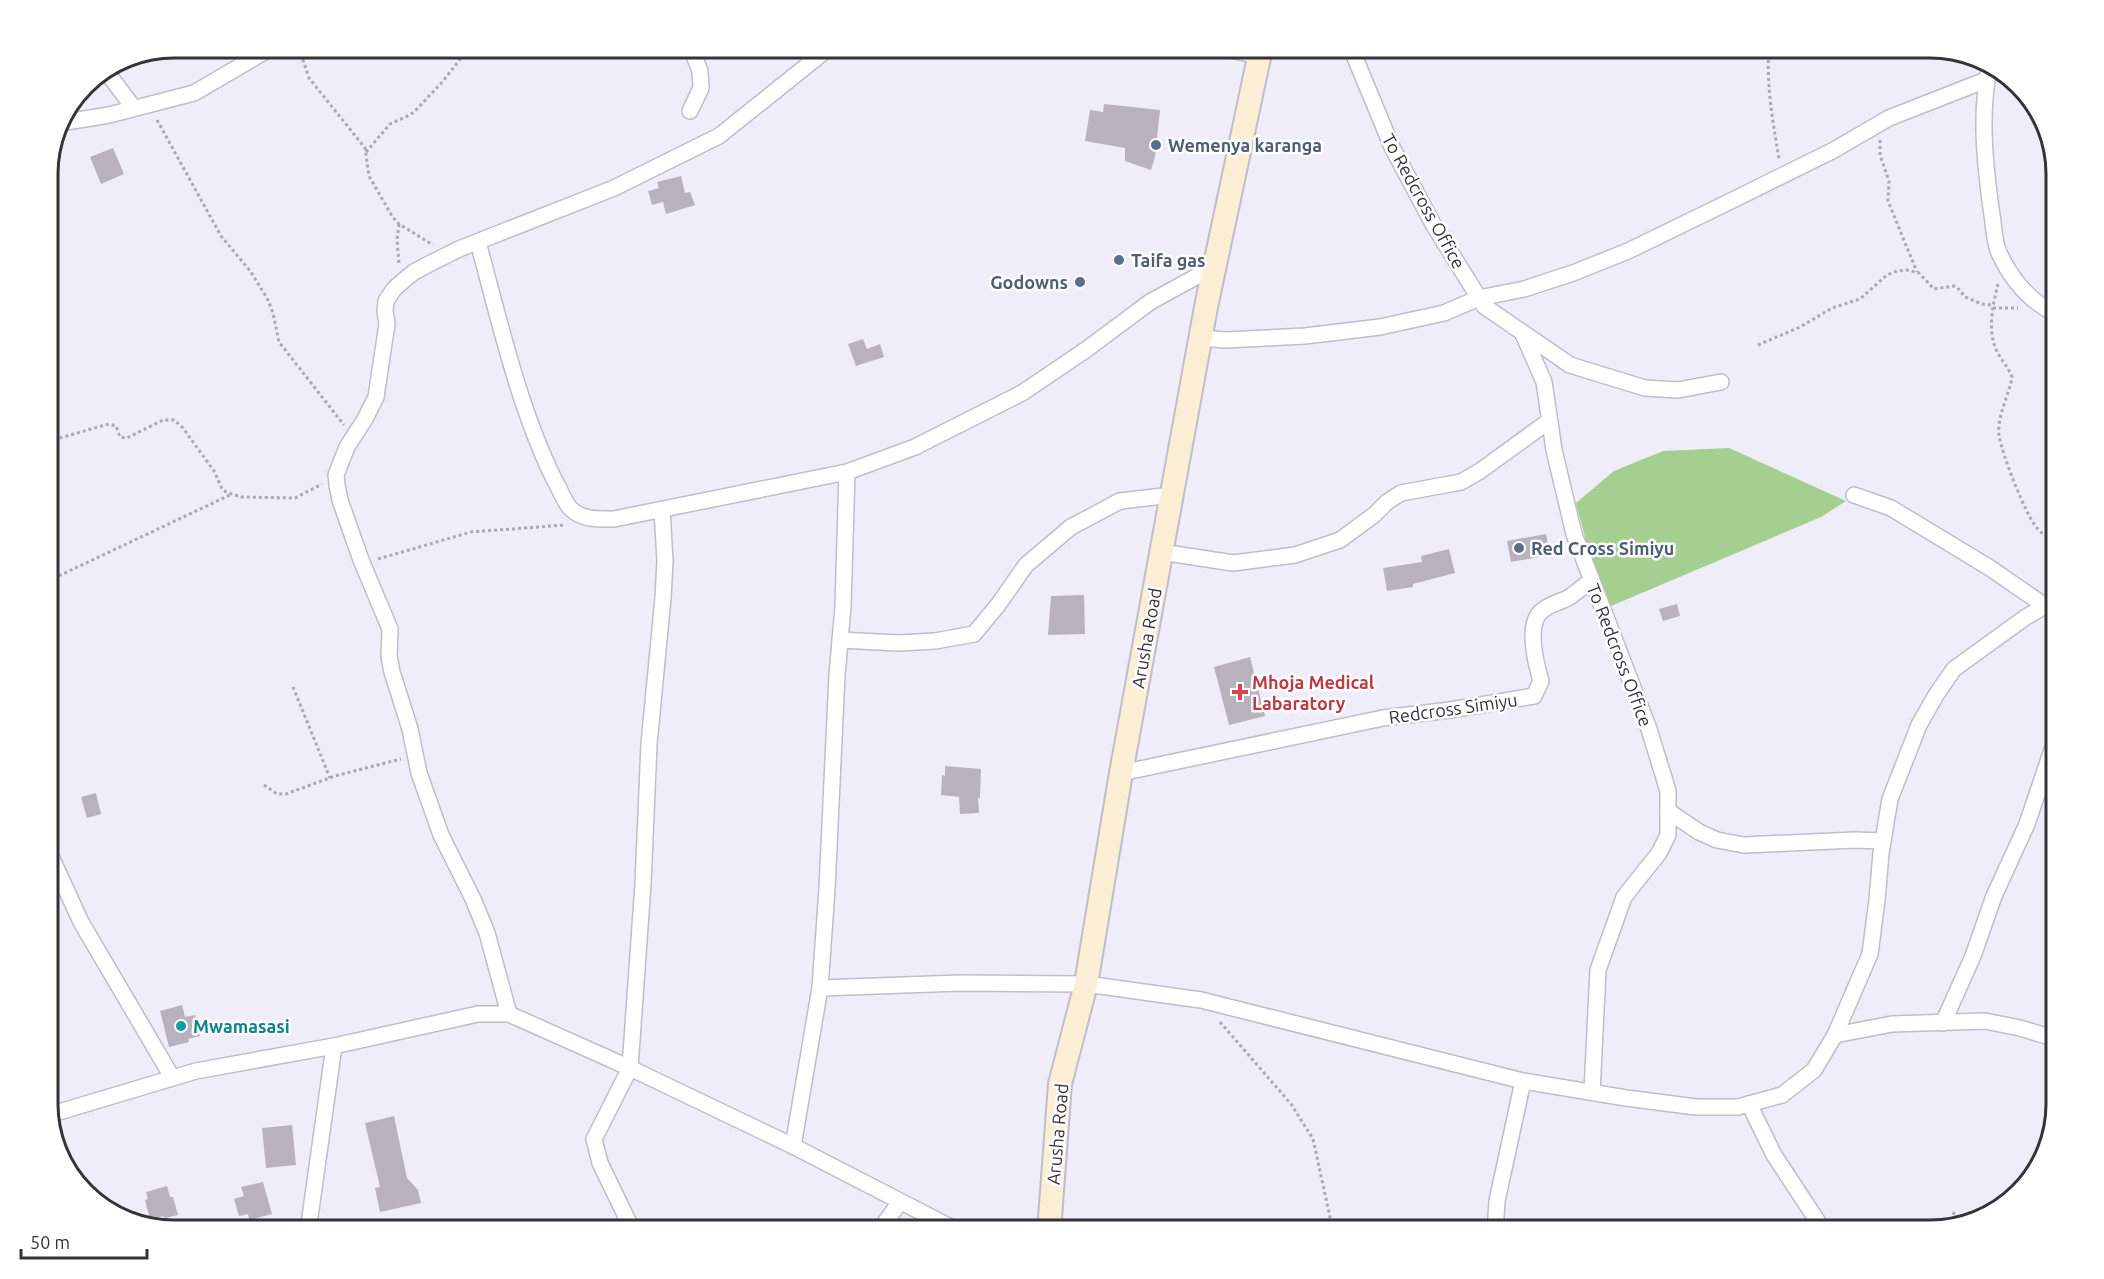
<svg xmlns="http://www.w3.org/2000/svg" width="2104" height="1279" font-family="Ubuntu,sans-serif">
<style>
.forest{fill:#a4cf90}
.building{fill:#b8b2bf}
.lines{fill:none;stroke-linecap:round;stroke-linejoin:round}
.street-casing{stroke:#c0bdca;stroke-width:18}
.secondary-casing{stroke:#c0bdca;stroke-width:26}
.path{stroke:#aaa8b2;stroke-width:3;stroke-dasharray:3 3;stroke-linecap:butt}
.street{stroke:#fff;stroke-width:15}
.secondary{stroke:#fbeed4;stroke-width:22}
.service-dot{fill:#5c6f8a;stroke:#fff;stroke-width:2}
.health-dot{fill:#e0444e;stroke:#fff;stroke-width:2}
.culture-dot{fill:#0f9aa8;stroke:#fff;stroke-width:2}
.labels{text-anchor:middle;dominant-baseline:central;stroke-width:5;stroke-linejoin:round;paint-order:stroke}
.service-label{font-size:18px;font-weight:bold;fill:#4e5e75;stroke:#fff;text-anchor:start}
.street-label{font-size:18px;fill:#353338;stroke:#fff}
.health-label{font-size:18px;font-weight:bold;fill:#be3a42;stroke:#fff;text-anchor:start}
.culture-label{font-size:18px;font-weight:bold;fill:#0d838f;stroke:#fff;text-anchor:start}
.rim{fill:none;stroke:#353338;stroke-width:3}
</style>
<rect width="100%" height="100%" fill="#f0edfa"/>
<!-- forest -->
<path class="forest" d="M 1729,448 L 1846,501 L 1821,517 L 1604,609 L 1576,503 L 1614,471 L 1663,451 Z"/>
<!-- building -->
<g class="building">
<path d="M 1104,104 L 1160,110 L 1155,157 L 1151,170 L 1125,161 L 1125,148 L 1085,141 L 1090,110 L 1103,112 Z"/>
<path d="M 113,148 L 124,174 L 101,184 L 90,157 Z"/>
<path d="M 681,176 L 685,193 L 690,192 L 695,205 L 666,214 L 663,202 L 652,205 L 648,191 L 659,188 L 657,182 Z"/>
<path d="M 863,339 L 867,349 L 880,344 L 884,357 L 856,366 L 848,344 Z"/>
<path d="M 1546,534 L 1550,555 L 1511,562 L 1507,541 Z"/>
<path d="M 1449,549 L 1455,573 L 1413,584 L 1413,587 L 1387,591 L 1383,568 L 1422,562 L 1421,556 Z"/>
<path d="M 1084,595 L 1085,634 L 1048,635 L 1051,596 Z"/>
<path d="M 1677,604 L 1680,616 L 1663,621 L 1659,609 Z"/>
<path d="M 1250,657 L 1265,716 L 1229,725 L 1214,667 Z"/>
<path d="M 945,766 L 981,769 L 980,798 L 978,798 L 979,813 L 960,814 L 959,797 L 941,795 L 942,775 L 945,776 Z"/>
<path d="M 96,793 L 101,814 L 87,818 L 81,797 Z"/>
<path d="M 182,1005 L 185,1017 L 195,1015 L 200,1036 L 188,1039 L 189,1042 L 169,1047 L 160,1011 Z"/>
<path d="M 394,1116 L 407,1178 L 418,1190 L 421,1203 L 380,1212 L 375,1188 L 380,1187 L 365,1123 Z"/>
<path d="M 292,1125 L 296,1165 L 266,1168 L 262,1128 Z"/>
<path d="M 263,1182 L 272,1214 L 249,1220 L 248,1214 L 239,1216 L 234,1199 L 244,1196 L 241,1187 Z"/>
<path d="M 167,1186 L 170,1197 L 173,1197 L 178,1215 L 165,1218 L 163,1216 L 150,1219 L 145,1200 L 148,1199 L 146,1192 Z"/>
</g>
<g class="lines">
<!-- street casing -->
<g class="street-casing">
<g id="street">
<path d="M 1222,48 L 1259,56"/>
<path d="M 1351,48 L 1392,147 L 1433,224 L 1484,306 L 1570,365 L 1645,388 L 1678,390 L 1721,382"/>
<path d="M 1990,64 C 1979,113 1985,166 1992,215 C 1994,227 1994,244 2000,255 C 2012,280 2031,302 2056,314"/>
<path d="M 106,71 L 133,107"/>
<path d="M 690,111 L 701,88 L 700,71 L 691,48"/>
<path d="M 60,123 L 109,115 L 194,93 L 271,48"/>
<path d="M 478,242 C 499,319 519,409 555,481 C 560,489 564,502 571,509 C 582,520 599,519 614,519 L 847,472 L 915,447 L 1022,393 L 1087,349 L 1150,302 L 1214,267"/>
<path d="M 1523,334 L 1544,382 L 1554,450 L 1574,534 L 1649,729 L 1668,791 L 1668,835 L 1659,853 L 1624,897 L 1598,970 L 1592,1092"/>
<path d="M 1200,338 L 1226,340 L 1305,336 L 1380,327 L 1444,313 L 1479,298 L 1524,289 L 1573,273 L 1628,251 L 1737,198 L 1834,150 L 1889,118 L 1986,80"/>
<path d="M 1854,495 L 1891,508 L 1990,568 L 2045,606"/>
<path d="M 1161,552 L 1233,563 L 1295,555 L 1340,540 L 1374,515 L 1387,502 L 1401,493 L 1461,482 L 1480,471 L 1549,421"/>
<path d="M 840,640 L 898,643 L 935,641 L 974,634 L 998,605 L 1026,565 L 1071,527 L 1120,501 L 1172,495"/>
<path d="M 1121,773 L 1383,718 L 1450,710 L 1534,696 L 1541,681 C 1536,664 1525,622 1543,610 C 1550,604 1560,602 1568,598 C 1576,593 1583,586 1591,581"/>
<path d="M 1668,811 L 1699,832 L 1717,840 L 1744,845 L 1855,840 L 1883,841"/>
<path d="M 48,850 L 81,922 L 172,1077"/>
<path d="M 820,988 L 960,983 L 1086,984 L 1201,1000 L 1523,1081 L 1626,1098 L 1696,1107 L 1738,1107 L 1782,1095 L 1814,1070 L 1835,1035 L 1870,954 L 1877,900 L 1881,853 L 1890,799 L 1919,725 L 1936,695 L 1954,669 L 2026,617 L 2045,606 L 2056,606"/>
<path d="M 509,1014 L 487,933 L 473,899 L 441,835 L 419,773 L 410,729 L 392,672 L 389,656 L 390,629 L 361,560 L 340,500 L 337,485 L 336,475 L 347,447 L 365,419 L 376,397 L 387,324 L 385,311 L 386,301 L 394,289 L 403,281 L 414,272 L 431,263 L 459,249 L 614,188 L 719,136 L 829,48"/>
<path d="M 1943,1023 L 1973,956 L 1994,896 L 2027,824 L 2056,738"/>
<path d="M 1835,1035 L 1892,1024 L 1985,1021 L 2020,1028 L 2056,1039"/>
<path d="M 1749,1104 L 1774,1155 L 1824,1231"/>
<path d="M 49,1115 L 196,1071 L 334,1046 L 478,1014 L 509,1014 L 630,1068 L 793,1146 L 958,1231"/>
<path d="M 793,1146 L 820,988 L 827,889 L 837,675 L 843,607 L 847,472"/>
<path d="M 308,1231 L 334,1046"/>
<path d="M 633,1231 L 600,1163 L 594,1139 L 630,1068 L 643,884 L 649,744 L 663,598 L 665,561 L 662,510"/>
<path d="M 879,1231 L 900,1202"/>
<path d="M 1495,1231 L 1497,1201 L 1523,1081"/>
</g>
</g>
<!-- secondary casing -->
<g class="secondary-casing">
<path id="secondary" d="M 1049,1231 L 1060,1084 L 1086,984 L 1121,773 L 1206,307 L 1261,48"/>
</g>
<!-- path -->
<g class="path">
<path d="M 299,48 L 309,78 L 365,148 L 369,176 L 392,216 L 399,224 L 433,245"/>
<path d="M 1769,48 C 1766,86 1773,122 1779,159"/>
<path d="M 157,120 L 221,236 L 251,272 L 268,300 L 273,313 L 279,342 L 344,425"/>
<path d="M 1880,140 L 1880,155 L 1889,181 L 1888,201 L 1917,272"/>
<path d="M 366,152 L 390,124 L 410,115 L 417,109 L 443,81 L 469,48"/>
<path d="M 399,224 L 397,240 L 399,264"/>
<path d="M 1998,284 C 1993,303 1988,328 1995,347 C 1999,358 2008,366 2012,377 C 2009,396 1997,415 1999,435 C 2001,452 2026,516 2037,528 C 2043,535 2048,537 2056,541"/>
<path d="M 1993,308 L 2018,308"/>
<path d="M 1758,345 L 1800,327 L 1832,308 L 1860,299 L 1887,275 L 1897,271 L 1907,270 L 1919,273 L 1934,289 L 1954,286 L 1957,287 L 1965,297 L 1982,304 L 1994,305"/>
<path d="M 48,437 L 56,439 L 109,424 L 116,426 L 120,437 L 127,438 L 163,420 L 174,420 L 183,428 L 214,471 L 222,489 L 226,492 L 241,497 L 295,498 L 322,484"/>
<path d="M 378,559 L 471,532 L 565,525"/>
<path d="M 48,581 L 232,494"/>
<path d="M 293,687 L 330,778"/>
<path d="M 264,785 L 277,794 L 286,794 L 335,776 L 401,759"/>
<path d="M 1220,1022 L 1291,1104 L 1313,1139 L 1333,1231"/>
<path d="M 1949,1226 L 1955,1210"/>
</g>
<!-- street -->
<use href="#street" class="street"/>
<!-- secondary -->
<use href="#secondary" class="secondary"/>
</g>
<!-- markers -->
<g class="service-dot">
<circle cx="1156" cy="145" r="6"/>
<circle cx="1119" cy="260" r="6"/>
<circle cx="1080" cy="282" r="6"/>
<circle cx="1519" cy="548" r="6"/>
</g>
<path class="health-dot" d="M1237 683h6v6h6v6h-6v6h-6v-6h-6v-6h6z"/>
<circle class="culture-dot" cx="181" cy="1026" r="6"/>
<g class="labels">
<!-- service labels -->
<g class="service-label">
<text x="1168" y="145">Wemenya karanga</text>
<text x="1131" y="260">Taifa gas</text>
<text x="1068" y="282" text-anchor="end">Godowns</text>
<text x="1531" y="548">Red Cross Simiyu</text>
</g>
<!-- street labels -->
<g class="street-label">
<text transform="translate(1424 201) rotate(61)">To Redcross Office</text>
<text transform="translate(1146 638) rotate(-80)">Arusha Road</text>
<text transform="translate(1620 655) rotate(69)">To Redcross Office</text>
<text transform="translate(1453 708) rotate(-8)">Redcross Simiyu</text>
<text transform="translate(1057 1134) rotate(-85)">Arusha Road</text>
</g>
<!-- health labels -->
<g class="health-label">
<text x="1252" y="682">Mhoja Medical<tspan x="1252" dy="21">Labaratory</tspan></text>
</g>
<!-- culture labels -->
<g class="culture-label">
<text x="193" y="1026">Mwamasasi</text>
</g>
</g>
<!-- crop -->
<path d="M0 0H2104V1279H0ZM174 58H1930A116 116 0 0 1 2046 174V1104A116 116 0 0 1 1930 1220H174A116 116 0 0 1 58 1104V174A116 116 0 0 1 174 58Z" fill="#fff" fill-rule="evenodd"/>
<path class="rim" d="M174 58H1930A116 116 0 0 1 2046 174V1104A116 116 0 0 1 1930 1220H174A116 116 0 0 1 58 1104V174A116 116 0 0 1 174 58Z"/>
<!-- scale -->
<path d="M21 1249v9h126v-9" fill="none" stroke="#353338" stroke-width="3"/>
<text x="30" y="1249" font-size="18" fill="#353338" stroke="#ffffff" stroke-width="4.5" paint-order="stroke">50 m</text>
</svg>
